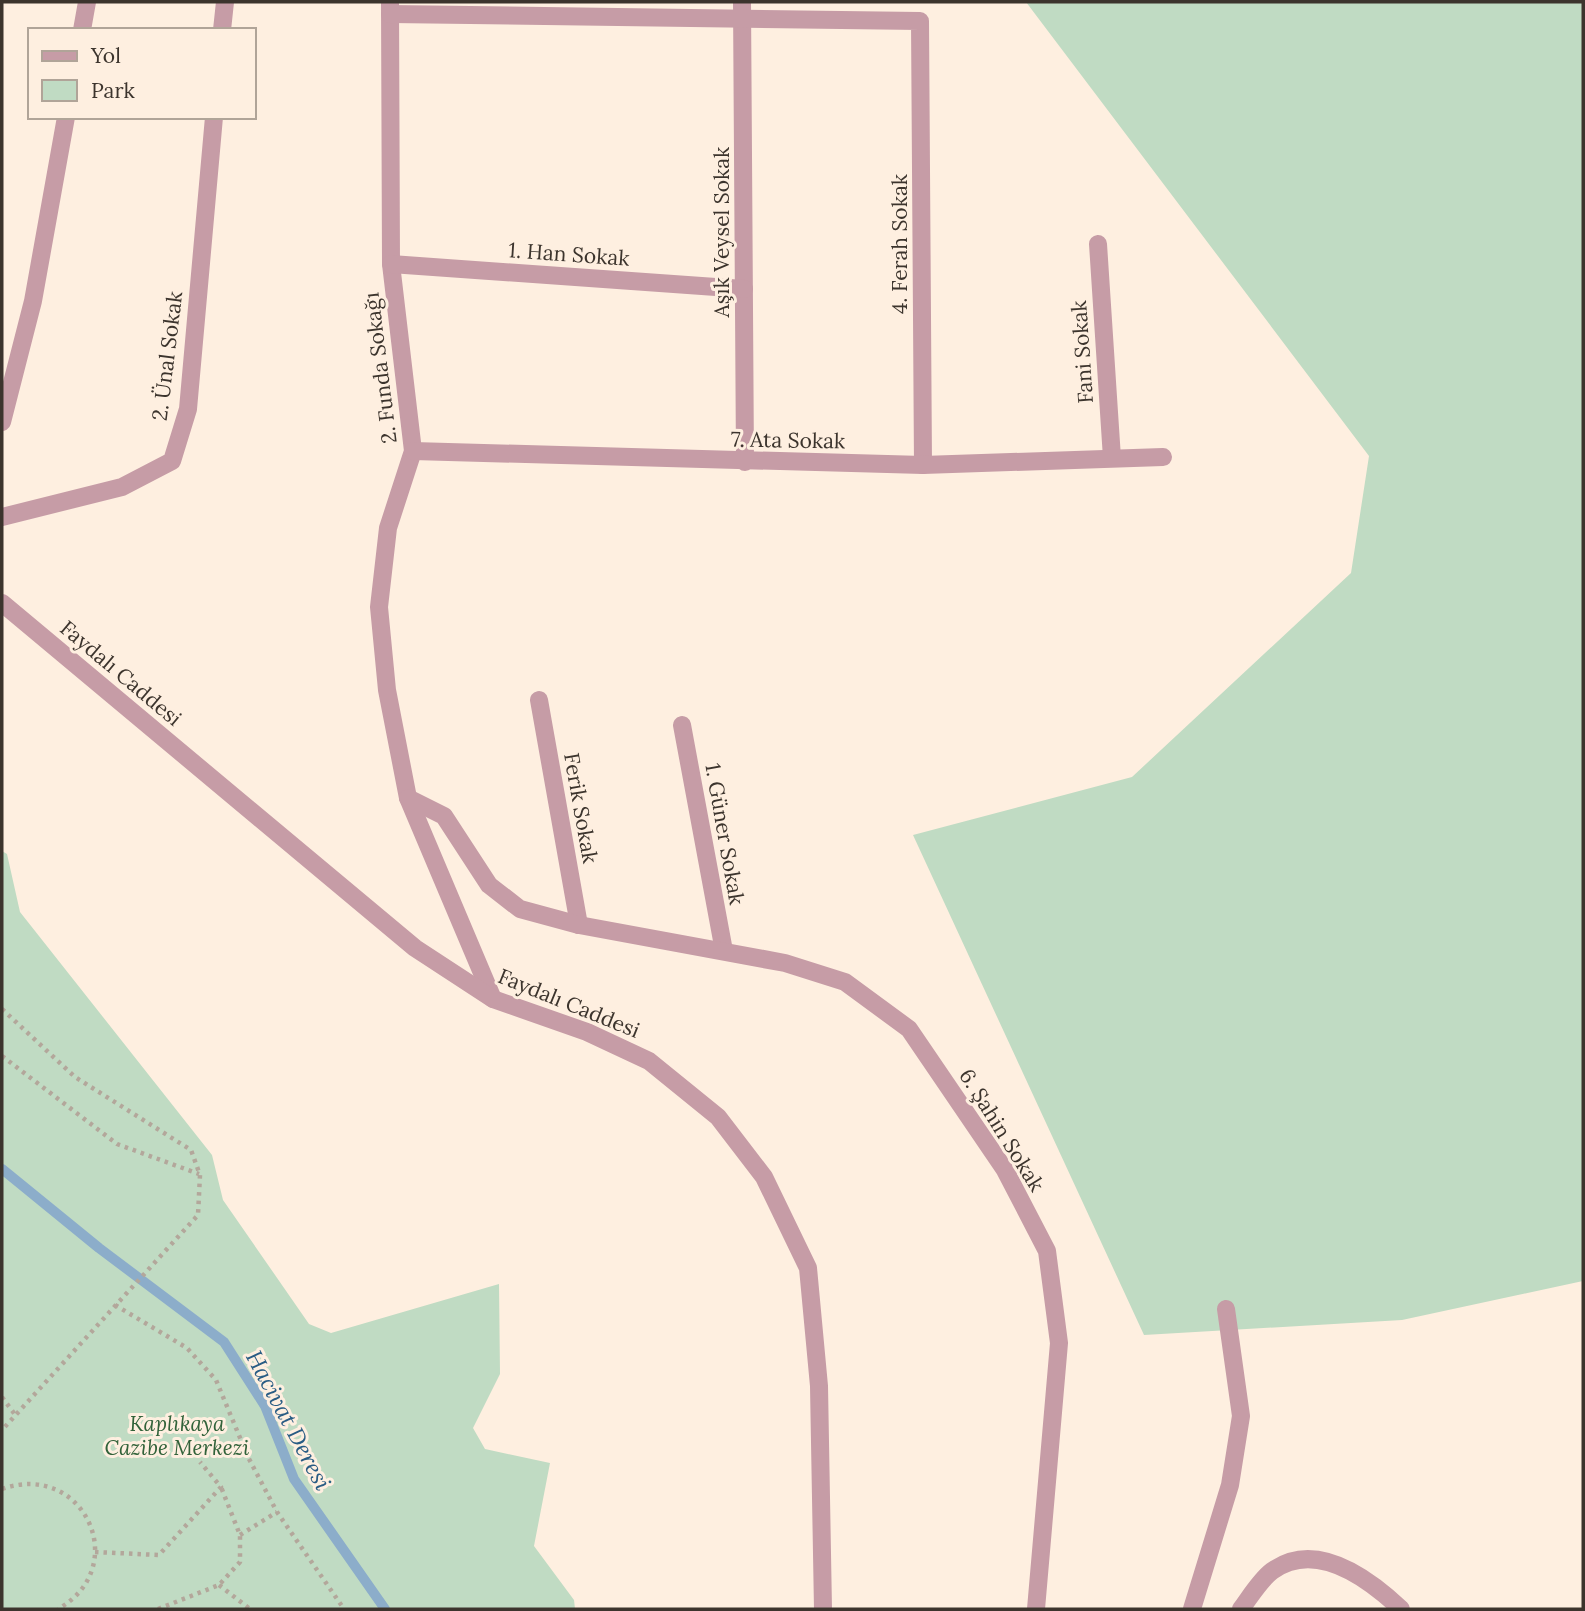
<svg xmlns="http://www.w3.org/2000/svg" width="1585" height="1611" font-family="Lora,serif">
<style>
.green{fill:#c0dbc3}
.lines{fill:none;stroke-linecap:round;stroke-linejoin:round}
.stream{stroke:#8cadca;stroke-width:10}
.path{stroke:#b3a79b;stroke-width:4.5;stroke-dasharray:3.5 5;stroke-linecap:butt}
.minor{stroke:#c69ca6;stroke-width:18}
.tertiary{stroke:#c69ca6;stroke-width:18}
.labels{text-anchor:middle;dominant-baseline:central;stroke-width:6;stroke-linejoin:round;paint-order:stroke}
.street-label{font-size:21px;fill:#3c342d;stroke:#feefe0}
.park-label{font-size:21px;font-style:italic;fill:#316239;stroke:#feefe0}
.water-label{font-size:23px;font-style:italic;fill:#295c84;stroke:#feefe0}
</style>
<rect width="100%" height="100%" fill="#feefe0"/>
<!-- green -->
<g class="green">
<path d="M 1026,2 L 1583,2 L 1583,1281 L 1402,1320 L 1144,1335 L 913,835 L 1132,777 L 1351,573 L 1369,456 Z"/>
<path d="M 2,851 L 7,854 L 20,912 L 212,1155 L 223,1200 L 309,1324 L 331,1333 L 499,1284 L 500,1374 L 473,1428 L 485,1449 L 550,1463 L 534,1546 L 574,1600 L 575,1609 L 2,1609 Z"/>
</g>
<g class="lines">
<!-- stream -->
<path class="stream" d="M 2,1169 L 99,1248 L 224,1342 L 265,1406 L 294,1479 L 385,1609"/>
<!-- path -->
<g class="path">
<path d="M 2,1009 L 75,1077 L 191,1150 L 200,1175 L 198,1215 L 2,1430"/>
<path d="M 2,1056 L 117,1144 L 199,1174"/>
<path d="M 115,1305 L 187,1348 L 216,1380 L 248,1457 L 277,1512 L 344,1609"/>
<path d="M 2,1397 L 16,1416"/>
<path d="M 2,1489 C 84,1460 133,1567 58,1609"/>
<path d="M 240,1535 L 277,1512"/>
<path d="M 95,1552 L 159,1555 L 221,1487 L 200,1462"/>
<path d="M 219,1585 L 250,1609"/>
<path d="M 158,1609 L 219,1585 L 240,1562 L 240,1535 L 221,1487"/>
</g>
<!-- minor -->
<g class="minor">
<path d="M 390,2 L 391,264 L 413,451 L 388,528 L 379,607 L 387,690 L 408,798 L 493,999"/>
<path d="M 742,2 L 745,462"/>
<path d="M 390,14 L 920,21 L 923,465"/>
<path d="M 82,30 L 87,2"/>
<path d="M 222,30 L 225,2"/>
<path d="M 1098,244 L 1112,458"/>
<path d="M 391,264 L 744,289"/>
<path d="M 2,422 L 33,301 L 66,117"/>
<path d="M 413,451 L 923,465 L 1163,457"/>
<path d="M 2,517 L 122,487 L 172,461 L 188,409 L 214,117"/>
<path d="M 539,700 L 579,925"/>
<path d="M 682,725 L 724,951"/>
<path d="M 408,798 L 444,816 L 489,885 L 520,909 L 579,925 L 785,963 L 845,982 L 909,1029 L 1005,1170 L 1047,1251 L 1059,1343 L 1036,1609"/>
<path d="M 1192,1609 L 1230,1485 L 1241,1416 L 1226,1309"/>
<path d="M 1241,1609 C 1250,1597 1260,1580 1272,1571 C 1316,1539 1368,1578 1401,1609"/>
</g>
<!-- tertiary -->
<path class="tertiary" d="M 2,603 L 415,948 L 493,999 L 587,1032 L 649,1061 L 718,1117 L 764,1177 L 808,1268 L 819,1386 L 823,1609"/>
</g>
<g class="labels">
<!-- street labels -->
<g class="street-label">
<text transform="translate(721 232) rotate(-90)">Aşık Veysel Sokak</text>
<text transform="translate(899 244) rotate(-90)">4. Ferah Sokak</text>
<text transform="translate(569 254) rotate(4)">1. Han Sokak</text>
<text transform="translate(1082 352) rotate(-94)">Fani Sokak</text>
<text transform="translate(167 356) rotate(-83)">2. Ünal Sokak</text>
<text transform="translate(380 368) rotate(-97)">2. Funda Sokağı</text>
<text transform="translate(788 440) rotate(1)">7. Ata Sokak</text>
<text transform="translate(121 673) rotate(40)">Faydalı Caddesi</text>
<text transform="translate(581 808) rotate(80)">Ferik Sokak</text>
<text transform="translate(725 834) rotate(80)">1. Güner Sokak</text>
<text transform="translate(569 1003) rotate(22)">Faydalı Caddesi</text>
<text transform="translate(1002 1130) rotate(58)">6. Şahin Sokak</text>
</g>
<!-- park labels -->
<g class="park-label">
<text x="177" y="1423">Kaplıkaya<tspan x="177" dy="24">Cazibe Merkezi</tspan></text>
</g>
<!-- water labels -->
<g class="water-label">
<text transform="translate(289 1420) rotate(62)">Hacivat Deresi</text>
</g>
</g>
<!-- border -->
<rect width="1585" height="1611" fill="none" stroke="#3c342d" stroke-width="7"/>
<!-- legend -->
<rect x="28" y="28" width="228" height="91" fill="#feefe0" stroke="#b0a498" stroke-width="2"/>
<rect x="42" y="51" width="35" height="10" fill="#c69ca6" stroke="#b0a498" stroke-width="2"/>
<text x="91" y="63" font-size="21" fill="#3c342d">Yol</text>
<rect x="42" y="80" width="35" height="21" fill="#c0dbc3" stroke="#b0a498" stroke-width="2"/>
<text x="91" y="98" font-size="21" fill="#3c342d">Park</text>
</svg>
